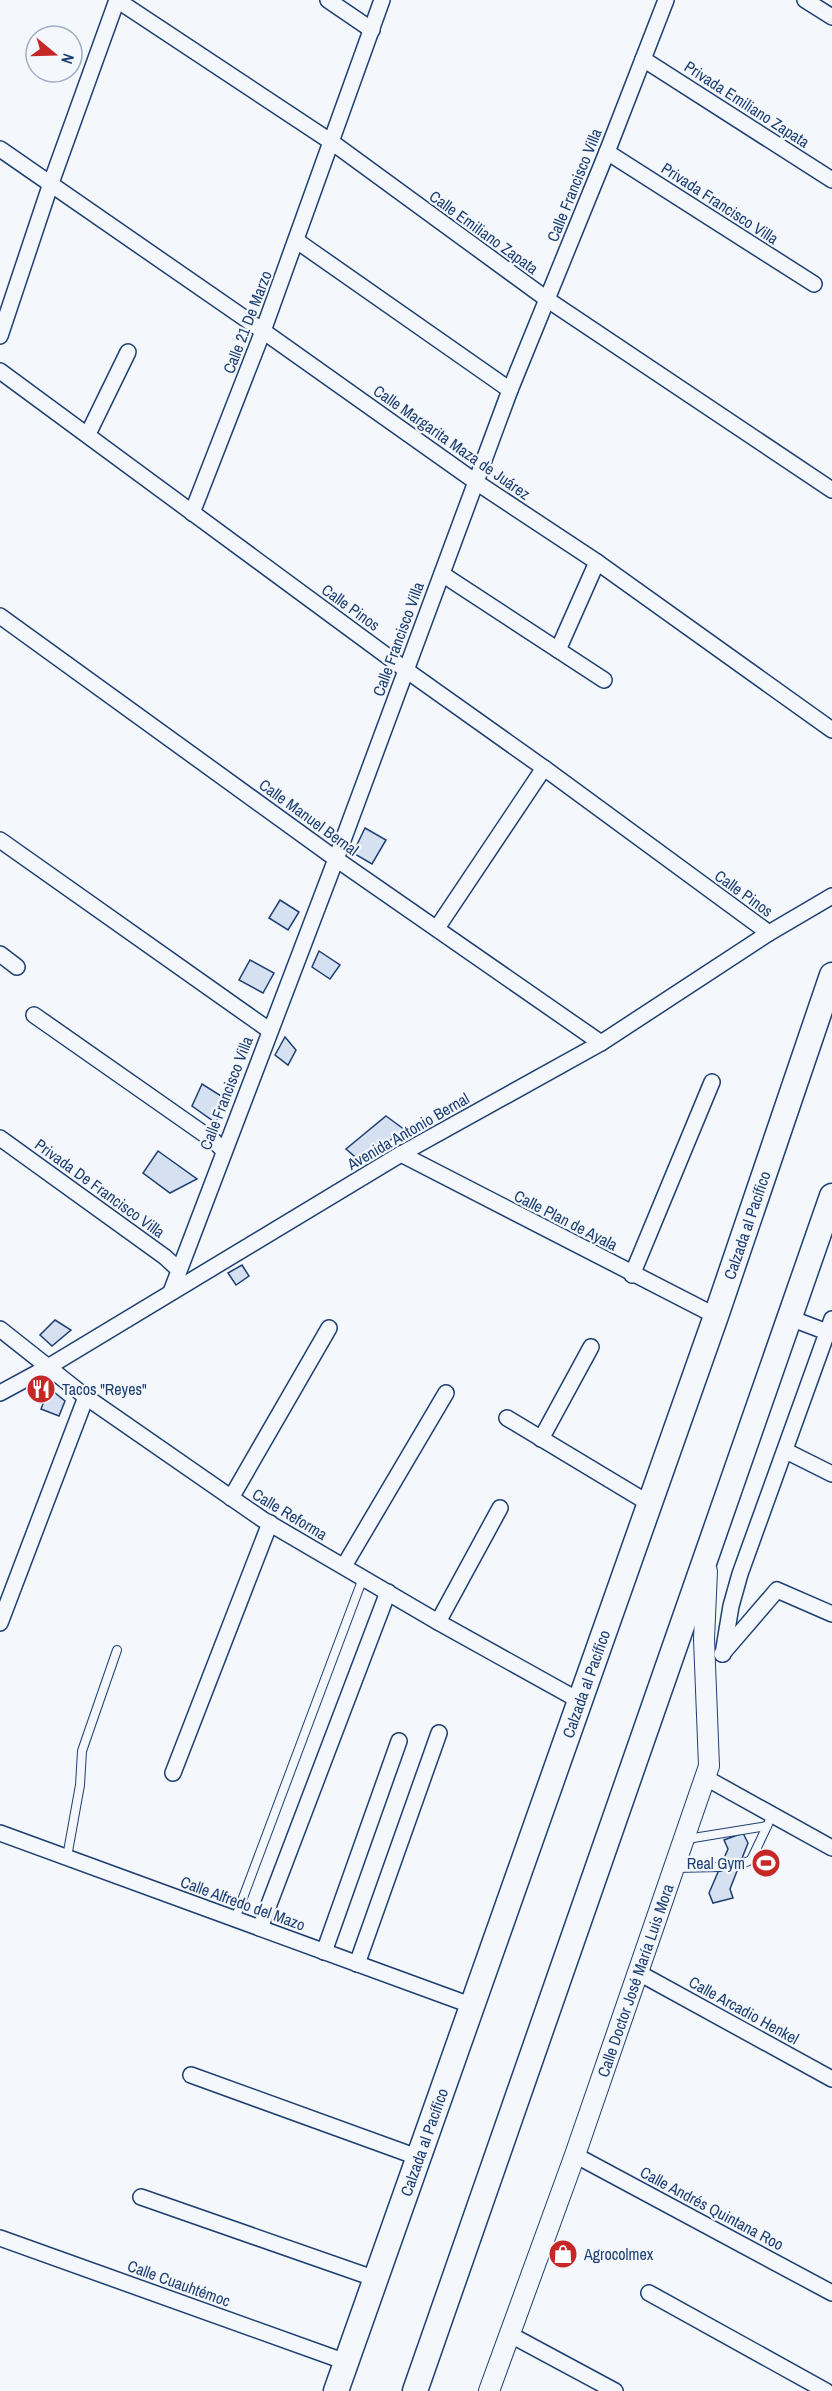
<svg xmlns="http://www.w3.org/2000/svg" width="832" height="2391" font-family="'Archivo Narrow',sans-serif">
<style>
.building{fill:#d5e0f0;stroke:#1d3f73;stroke-width:1.5}
.lines{fill:none;stroke-linecap:round;stroke-linejoin:round}
.service-casing{stroke:#1d3f73;stroke-width:10}
.minor-casing{stroke:#1d3f73;stroke-width:18}
.tertiary-casing{stroke:#1d3f73;stroke-width:22}
.primary-casing{stroke:#1d3f73;stroke-width:27}
.service{stroke:#f4f7fb;stroke-width:8}
.minor{stroke:#f4f7fb;stroke-width:15}
.tertiary{stroke:#f4f7fb;stroke-width:20}
.primary{stroke:#f4f7fb;stroke-width:24}
.labels{text-anchor:middle;dominant-baseline:central;stroke-width:4.5;stroke-linejoin:round;paint-order:stroke}
.street-label{font-size:16px;fill:#1d3f73;stroke:#f4f7fb}
.poi-label{font-size:16px;fill:#1d3f73;stroke:#f4f7fb;text-anchor:start}
</style>
<rect width="100%" height="100%" fill="#f4f7fb"/>
<!-- building -->
<g class="building">
<path d="M 365,828 L 386,840 L 372,864 L 353,853 Z"/>
<path d="M 280,900 L 299,912 L 288,930 L 269,918 Z"/>
<path d="M 319,951 L 340,965 L 330,979 L 312,967 Z"/>
<path d="M 250,960 L 274,973 L 263,993 L 239,980 Z"/>
<path d="M 285,1037 L 296,1050 L 288,1065 L 275,1055 Z"/>
<path d="M 202,1084 L 226,1099 L 216,1123 L 192,1106 Z"/>
<path d="M 386,1116 L 405,1130 L 360,1161 L 346,1149 Z"/>
<path d="M 158,1151 L 197,1179 L 170,1193 L 143,1173 Z"/>
<path d="M 242,1265 L 249,1276 L 236,1285 L 228,1273 Z"/>
<path d="M 55,1320 L 71,1330 L 52,1346 L 40,1335 Z"/>
<path d="M 49,1388 L 65,1401 L 59,1416 L 41,1409 Z"/>
<path d="M 743,1833 L 748,1843 L 730,1889 L 733,1898 L 713,1903 L 709,1893 L 728,1849 L 724,1840 Z"/>
</g>
<g class="lines">
<!-- service casing -->
<g class="service-casing">
<g id="service">
<path d="M 687,1839 L 767,1826"/>
<path d="M 67,1857 L 80,1785 L 82,1751 L 117,1650"/>
<path d="M 739,1865 L 751,1860 L 769,1822"/>
<path d="M 676,1868 L 720,1867"/>
<path d="M 235,1919 L 363,1578"/>
</g>
</g>
<!-- minor casing -->
<g class="minor-casing">
<g id="minor">
<path d="M 117,0 L 333,143 L 548,300 L 832,490"/>
<path d="M 328,0 L 372,30"/>
<path d="M 805,0 L 832,17"/>
<path d="M 643,59 L 832,180"/>
<path d="M 0,149 L 263,331 L 476,482 L 597,562 L 832,730"/>
<path d="M 607,152 L 814,284"/>
<path d="M 297,241 L 510,390"/>
<path d="M 0,336 L 51,183 L 117,0"/>
<path d="M 0,371 L 406,670 L 544,768 L 769,933"/>
<path d="M 88,434 L 128,352"/>
<path d="M 192,513 L 263,331 L 382,0"/>
<path d="M 442,574 L 604,680"/>
<path d="M 0,616 L 336,859 L 601,1043"/>
<path d="M 558,650 L 597,562"/>
<path d="M 0,840 L 269,1030"/>
<path d="M 437,928 L 544,768"/>
<path d="M 0,954 L 17,967"/>
<path d="M 34,1015 L 214,1141 L 223,1150"/>
<path d="M 0,1138 L 165,1257 L 178,1269"/>
<path d="M 401,1154 L 716,1316"/>
<path d="M 632,1275 L 712,1082"/>
<path d="M 171,1292 L 336,859 L 510,390 L 607,152 L 666,0"/>
<path d="M 790,1318 L 827,1332"/>
<path d="M 0,1329 L 86,1397 L 262,1519 L 438,1622 L 580,1701"/>
<path d="M 0,1393 L 48,1367 L 401,1154 L 601,1043 L 769,933 L 832,896"/>
<path d="M 507,1418 L 650,1504"/>
<path d="M 541,1439 L 591,1347"/>
<path d="M 786,1451 L 832,1474"/>
<path d="M 231,1498 L 329,1328"/>
<path d="M 344,1566 L 446,1393"/>
<path d="M 438,1622 L 500,1508"/>
<path d="M 0,1623 L 86,1397"/>
<path d="M 722,1654 L 777,1590 L 832,1614"/>
<path d="M 723,1654 L 731,1606 L 740,1574 L 832,1319"/>
<path d="M 173,1773 L 270,1523"/>
<path d="M 706,1778 L 832,1848"/>
<path d="M 0,1833 L 473,2006"/>
<path d="M 260,1928 L 388,1592"/>
<path d="M 324,1952 L 399,1741"/>
<path d="M 357,1964 L 439,1733"/>
<path d="M 639,1973 L 832,2079"/>
<path d="M 191,2075 L 420,2158"/>
<path d="M 575,2155 L 832,2293"/>
<path d="M 141,2197 L 376,2279"/>
<path d="M 0,2238 L 346,2362"/>
<path d="M 649,2293 L 826,2391"/>
<path d="M 509,2334 L 615,2391"/>
</g>
</g>
<!-- tertiary casing -->
<g class="tertiary-casing">
<g id="tertiary">
<path id="s1" d="M 489,2391 L 575,2155 L 709,1766 L 704,1639 L 707,1571"/>
</g>
</g>
<!-- primary casing -->
<g class="primary-casing">
<g id="primary">
<path id="s2" d="M 336,2391 L 716,1316 L 832,975"/>
<path d="M 415,2391 L 832,1196"/>
</g>
</g>
<!-- service -->
<use href="#service" class="service"/>
<!-- minor -->
<use href="#minor" class="minor"/>
<!-- tertiary -->
<use href="#tertiary" class="tertiary"/>
<!-- primary -->
<use href="#primary" class="primary"/>
</g>
<!-- icons -->
<defs>
<g id="restaurant-disc" transform="scale(1.5)"><circle r="9.5" fill="#c62828" stroke="#f4f7fb"/><path d="M-5-6h1v4h1v-4h1v4h1v-4h1v5L-1.5 .5V6h-2V.5L-5-1ZM5-6V6H3V1.5H1.5Q1.5-4 5-6Z" fill="#fff"/></g>
<g id="stadium-disc" transform="scale(1.5)"><circle r="9.5" fill="#c62828" stroke="#f4f7fb"/><path d="M0-5a6.5 5 0 1 0 0 10a6.5 5 0 1 0 0-10ZM-3.5-1.8h7v3.6h-7Z" fill="#fff"/></g>
<g id="shop-disc" transform="scale(1.5)"><circle r="9.5" fill="#c62828" stroke="#f4f7fb"/><path d="M-5-2.5h2.3a2.7 3.5 0 0 1 5.4 0H5L5.5 6h-11ZM-1.5-2.5h3a1.5 2.3 0 0 0-3 0Z" fill="#fff"/></g>
</defs>
<g fill-rule="evenodd">
<use href="#restaurant-disc" x="41" y="1389"/>
<use href="#stadium-disc" x="766" y="1863"/>
<use href="#shop-disc" x="563" y="2254"/>
</g>
<g class="labels">
<!-- street labels -->
<g class="street-label">
<text transform="translate(747 104) rotate(33)">Privada Emiliano Zapata</text>
<text transform="translate(574 185) rotate(-68)">Calle Francisco Villa</text>
<text transform="translate(720 203) rotate(33)">Privada Francisco Villa</text>
<text transform="translate(484 232) rotate(36)">Calle Emiliano Zapata</text>
<text transform="translate(247 322) rotate(-69)">Calle 21 De Marzo</text>
<text transform="translate(452 442) rotate(35)">Calle Margarita Maza de Juárez</text>
<text transform="translate(351 607) rotate(36)">Calle Pinos</text>
<text transform="translate(398 639) rotate(-70)">Calle Francisco Villa</text>
<text transform="translate(309 817) rotate(36)">Calle Manuel Bernal</text>
<text transform="translate(744 893) rotate(36)">Calle Pinos</text>
<text transform="translate(226 1093) rotate(-69)">Calle Francisco Villa</text>
<text transform="translate(408 1131) rotate(-30)">Avenida Antonio Bernal</text>
<text transform="translate(100 1188) rotate(36)">Privada De Francisco Villa</text>
<text transform="translate(566 1220) rotate(27)">Calle Plan de Ayala</text>
<text stroke="none"><textPath href="#s2" startOffset="1236">Calzada al Pacífico</textPath></text>
<text transform="translate(290 1514) rotate(31)">Calle Reforma</text>
<text stroke="none"><textPath href="#s2" startOffset="750">Calzada al Pacífico</textPath></text>
<text transform="translate(243 1903) rotate(20)">Calle Alfredo del Mazo</text>
<text stroke="none"><textPath href="#s1" startOffset="436">Calle Doctor José María Luis Mora</textPath></text>
<text transform="translate(744 2010) rotate(29)">Calle Arcadio Henkel</text>
<text stroke="none"><textPath href="#s2" startOffset="264">Calzada al Pacífico</textPath></text>
<text transform="translate(712 2208) rotate(28)">Calle Andrés Quintana Roo</text>
<text transform="translate(179 2283) rotate(20)">Calle Cuauhtémoc</text>
</g>
<!-- poi labels -->
<g class="poi-label">
<text x="62" y="1389">Tacos "Reyes"</text>
<text x="745" y="1863" text-anchor="end">Real Gym</text>
<text x="584" y="2254">Agrocolmex</text>
</g>
</g>
<!-- north arrow -->
<g transform="translate(54 54) rotate(109)"><circle r="28" fill="#f4f7fb" stroke="#9eadc5" stroke-width="1.5"/>
<path d="M0-4.5L10 22L0 15L-10 22Z" fill="#c62828"/>
<text y="-9" font-size="16" font-weight="bold" text-anchor="middle" fill="#1d3f73">N</text>
</g>
</svg>
